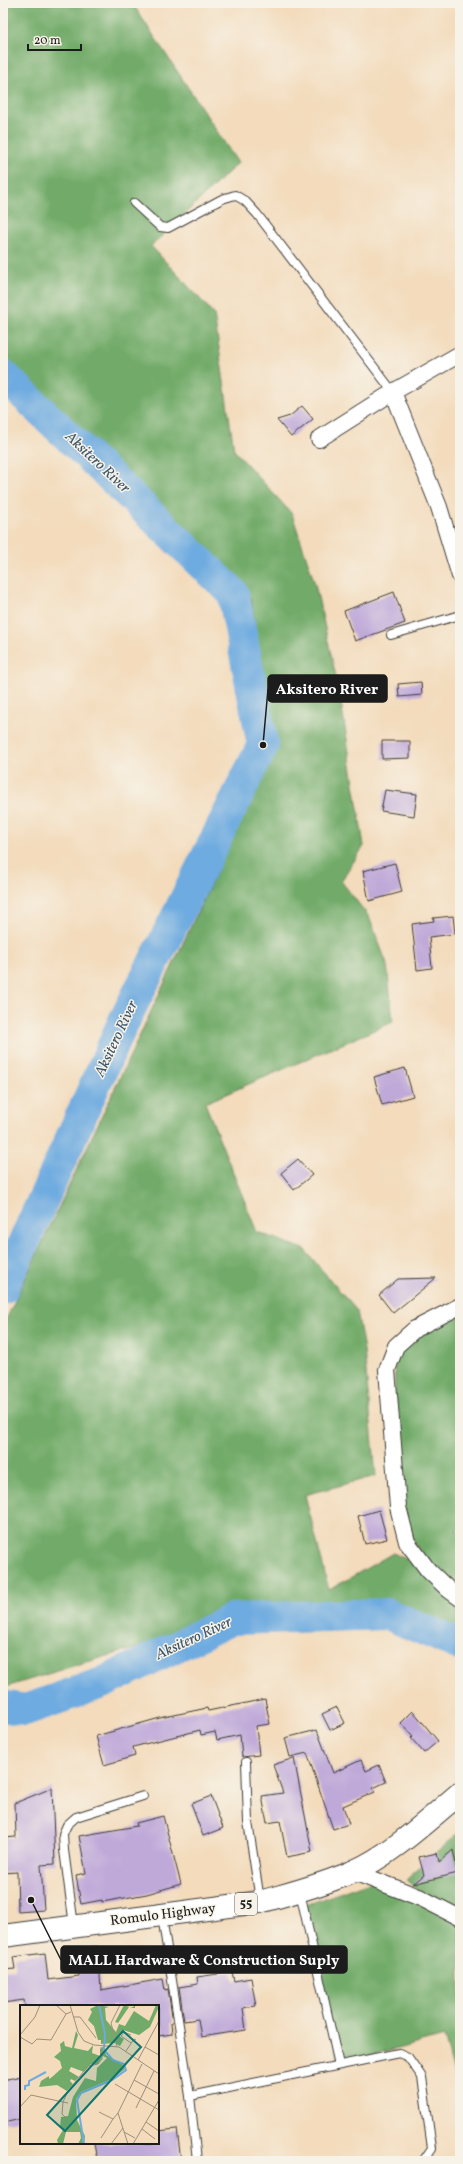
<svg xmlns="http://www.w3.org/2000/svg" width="463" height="2164" font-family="Vollkorn,serif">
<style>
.forest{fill:#72ab69;stroke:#476442}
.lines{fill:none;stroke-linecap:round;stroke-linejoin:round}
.river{stroke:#6eabe0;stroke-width:32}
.building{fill:#bfa9d9}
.lane-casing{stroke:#3c3934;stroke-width:10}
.street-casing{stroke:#3c3934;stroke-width:18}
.highway-casing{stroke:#3c3934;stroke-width:24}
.lane{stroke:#fff;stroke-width:8}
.street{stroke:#fff;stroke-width:16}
.highway{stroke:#fff;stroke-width:22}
.labels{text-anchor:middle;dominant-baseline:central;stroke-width:3;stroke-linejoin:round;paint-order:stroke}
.shield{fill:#f7f3e8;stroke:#5e5c59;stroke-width:1}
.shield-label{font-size:13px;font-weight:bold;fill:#1c1c1c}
.street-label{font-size:14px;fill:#1c1c1c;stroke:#f7f3e8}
.water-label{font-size:15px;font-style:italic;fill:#3d556a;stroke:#f7f3e8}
.inset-river{fill:none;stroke:#6eabe0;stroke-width:2}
.inset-road{fill:none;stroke:#9d8f7c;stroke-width:1}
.view{fill:#0f766e;fill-opacity:0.15;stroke:#0f766e;stroke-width:2}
.inset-edge{fill:none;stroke:#1c1c1c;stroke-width:2}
.leader{fill:none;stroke:#1c1c1c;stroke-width:1.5}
.callout-dot{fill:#1c1c1c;stroke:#f7f3e8;stroke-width:1.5}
.callout{fill:#1c1c1c;stroke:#1c1c1c;stroke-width:1.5}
.callout-label{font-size:15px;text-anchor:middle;font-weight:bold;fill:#fff}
</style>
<rect width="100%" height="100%" fill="#f7f3e8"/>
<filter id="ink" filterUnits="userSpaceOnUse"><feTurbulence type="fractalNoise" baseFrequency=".025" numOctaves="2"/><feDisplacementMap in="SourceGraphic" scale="8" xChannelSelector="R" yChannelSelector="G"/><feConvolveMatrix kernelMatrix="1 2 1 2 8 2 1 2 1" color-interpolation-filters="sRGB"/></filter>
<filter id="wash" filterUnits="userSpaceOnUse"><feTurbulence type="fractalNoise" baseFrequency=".012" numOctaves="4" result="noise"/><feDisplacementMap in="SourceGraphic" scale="16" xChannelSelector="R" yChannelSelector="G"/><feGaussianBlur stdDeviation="0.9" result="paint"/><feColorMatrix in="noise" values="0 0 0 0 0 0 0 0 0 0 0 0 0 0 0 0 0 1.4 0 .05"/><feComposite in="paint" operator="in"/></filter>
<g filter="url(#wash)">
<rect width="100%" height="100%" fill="#f3dbbc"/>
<!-- forest -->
<g class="forest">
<path d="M 3,3 L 132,3 L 238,163 L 151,246 L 214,314 L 234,450 L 292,514 L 315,584 L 339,690 L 364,846 L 341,881 L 369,917 L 387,964 L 393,1022 L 205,1103 L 257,1232 L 304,1249 L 357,1311 L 364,1350 L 376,1476 L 305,1495 L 329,1590 L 393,1553 L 427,1569 L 398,1507 L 394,1351 L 460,1306 L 460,1528 L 456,1530 L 460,1534 L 460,1645 L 387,1614 L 243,1619 L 86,1662 L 3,1688 L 3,1326 L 273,752 L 251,598 L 3,357 Z"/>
<path d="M 460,1832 L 460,2161 L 460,2097 L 444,2036 L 339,2065 L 303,1906 L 375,1880 L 438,1907 L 406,1880 Z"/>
</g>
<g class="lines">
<!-- river -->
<g class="river">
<path d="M 3,375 L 233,593 L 263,745 L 123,1023 L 3,1288"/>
<path d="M 3,1706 L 25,1710 L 102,1683 L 232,1619 L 387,1614 L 460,1645"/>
</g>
</g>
<g id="blocks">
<!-- building -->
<g class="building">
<path d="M 302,406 L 313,419 L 291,437 L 277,420 L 290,416 Z"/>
<path d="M 394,592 L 405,623 L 355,641 L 344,611 Z"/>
<path d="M 421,682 L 422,695 L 399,697 L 398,684 Z"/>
<path d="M 382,741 L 410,741 L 410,758 L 382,759 Z"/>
<path d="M 385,790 L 417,794 L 414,816 L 381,811 Z"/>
<path d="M 395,863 L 402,892 L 369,901 L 363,871 Z"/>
<path d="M 453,916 L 455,934 L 429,937 L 432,968 L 417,970 L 412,924 L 434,921 L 433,918 Z"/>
<path d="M 405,1068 L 413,1096 L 382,1105 L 374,1077 Z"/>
<path d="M 298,1159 L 312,1175 L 294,1190 L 281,1173 Z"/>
<path d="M 436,1278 L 393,1313 L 379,1295 L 398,1279 Z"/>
<path d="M 379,1510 L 387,1539 L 365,1544 L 358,1516 Z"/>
<path d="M 265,1699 L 270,1724 L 256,1726 L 259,1755 L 242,1757 L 240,1735 L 217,1740 L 215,1732 L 201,1735 L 200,1730 L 133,1747 L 135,1756 L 104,1765 L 96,1736 L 160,1718 L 207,1708 L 208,1711 Z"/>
<path d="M 337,1707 L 345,1723 L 330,1730 L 322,1714 Z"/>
<path d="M 413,1711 L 438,1741 L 424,1753 L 411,1738 L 413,1736 L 401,1723 Z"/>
<path d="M 317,1730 L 333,1773 L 361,1760 L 366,1771 L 379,1765 L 386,1782 L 373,1788 L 375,1792 L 343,1806 L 349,1824 L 333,1829 L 307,1753 L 290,1757 L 285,1738 Z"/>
<path d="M 294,1758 L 312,1852 L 287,1857 L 280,1821 L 267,1823 L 262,1796 L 283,1793 L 273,1765 Z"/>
<path d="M 52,1788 L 55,1864 L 41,1865 L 44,1910 L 18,1912 L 17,1872 L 3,1873 L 3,1838 L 16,1837 L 15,1803 Z"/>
<path d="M 211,1796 L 223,1828 L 203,1836 L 191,1804 Z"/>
<path d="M 163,1816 L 181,1884 L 147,1894 L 102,1902 L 102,1900 L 81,1904 L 76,1875 L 86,1873 L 79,1836 L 137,1826 L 136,1823 Z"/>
<path d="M 453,1850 L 458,1873 L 413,1884 L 424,1875 L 419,1857 L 437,1853 L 439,1862 Z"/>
<path d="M 98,1947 L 101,1990 L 163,1979 L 165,1990 L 168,1989 L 173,2023 L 171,2023 L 172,2034 L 158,2036 L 158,2006 L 25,2006 L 24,2000 L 3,2003 L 3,1970 L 15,1969 L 13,1957 L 45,1953 L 48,1980 L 79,1976 L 78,1948 Z"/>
<path d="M 232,1972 L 234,1981 L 251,1978 L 256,2006 L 243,2008 L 246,2030 L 201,2037 L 198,2019 L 184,2021 L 179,1987 L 198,1984 L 197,1977 Z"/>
<path d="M 21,2076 L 21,2119 L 3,2123 L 3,2080 Z"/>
<path d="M 177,2129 L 181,2161 L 100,2161 L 96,2155 L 94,2143 L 158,2143 L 158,2131 Z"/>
</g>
</g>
</g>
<g filter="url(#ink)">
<use href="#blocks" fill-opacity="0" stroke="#3c3934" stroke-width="1"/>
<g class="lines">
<!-- lane casing -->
<g class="lane-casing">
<g id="lane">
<path d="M 134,203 L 160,227 L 168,228 L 222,199 L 235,195 L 245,201 L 257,214 L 393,392"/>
<path d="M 391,635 L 460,615"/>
<path d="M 246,1762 L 248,1822 L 260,1900"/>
<path d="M 300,1892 L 339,2065"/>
<path d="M 162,1916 L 190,2096 L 197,2161"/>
<path d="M 74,1926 L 64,1850 L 63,1834 L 67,1825 L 76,1817 L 143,1796"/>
<path d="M 190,2096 L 399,2053 L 408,2057 L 422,2077 L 432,2148 L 423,2161"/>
</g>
</g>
<!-- street casing -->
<g class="street-casing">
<g id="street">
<path d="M 460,354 L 393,392 L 439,507 L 460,576"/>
<path d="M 319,439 L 393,392"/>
<path d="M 460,1306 L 415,1329 L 396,1346 L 387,1370 L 398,1507 L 407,1542 L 428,1570 L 449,1590 L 460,1598"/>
<path d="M 354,1872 L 421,1898 L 460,1918"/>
</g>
</g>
<!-- highway casing -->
<g class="highway-casing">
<path id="highway" d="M 3,1936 L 260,1902 C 291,1893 323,1885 352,1872 C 390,1856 429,1819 460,1793"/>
</g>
<!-- lane -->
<use href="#lane" class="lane"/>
<!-- street -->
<use href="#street" class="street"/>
<!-- highway -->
<use href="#highway" class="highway"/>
</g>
</g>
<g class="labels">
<!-- shield labels -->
<rect class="shield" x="235" y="1893" width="22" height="22" rx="3"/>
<g class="shield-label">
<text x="246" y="1904">55</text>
</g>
<!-- street labels -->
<g class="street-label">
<text transform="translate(163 1915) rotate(-7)">Romulo Highway</text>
</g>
<!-- water labels -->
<g class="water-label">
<text transform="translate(97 463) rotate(43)">Aksitero River</text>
<text transform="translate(117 1039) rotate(-65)">Aksitero River</text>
<text transform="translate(194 1639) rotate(-25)">Aksitero River</text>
</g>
</g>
<!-- overview -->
<g transform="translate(20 2005)">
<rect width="139" height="139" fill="#f3dbbc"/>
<path d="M 78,0 L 89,2 L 85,3 L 86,15 L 96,27 L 99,19 L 105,21 L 114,6 L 129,16 L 136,0 L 139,2 L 130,22 L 119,30 L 103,25 L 99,31 L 104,34 L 100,41 L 95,38 L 81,39 L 81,35 L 78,35 L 74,21 L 68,15 L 72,7 L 70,4 ZM 104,0 L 112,3 L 115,0 L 115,3 L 109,2 L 98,18 L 95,17 ZM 56,26 L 58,30 L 54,43 L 68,46 L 73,40 L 72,48 L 80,51 L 80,44 L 84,41 L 86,50 L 105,61 L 105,64 L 92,74 L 61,87 L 56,94 L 57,115 L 65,131 L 64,139 L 58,139 L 61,133 L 60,127 L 46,127 L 43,139 L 38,139 L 37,135 L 43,125 L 40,122 L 41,112 L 48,111 L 53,92 L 65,73 L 76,76 L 77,63 L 87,53 L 83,51 L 78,59 L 71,59 L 64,67 L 51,62 L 49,66 L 59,72 L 55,76 L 51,74 L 50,76 L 53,79 L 47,86 L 37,80 L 19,82 L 21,76 L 29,71 L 29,74 L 32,72 L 42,63 L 40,56 L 34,52 L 41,46 L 40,39 L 44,36 L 45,41 L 52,43 Z" fill="#72ab69"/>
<path class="inset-river" d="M 5,85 L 5,81 L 9,80 L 9,76 L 26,67M 64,139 L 57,95 L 61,88 L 92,75 L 106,65 L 104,59 L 93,55 L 84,45 L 85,29 L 79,0"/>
<path class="inset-road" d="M 36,0 L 46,9M 50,0 L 58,27 L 64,36 L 74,40 L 99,42 L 139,69M 54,12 L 60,12 L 76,33M 0,30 L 15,12 L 20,0M 0,32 L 12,39 L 17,34 L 31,35 L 46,9 L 51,7M 111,38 L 101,31 L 104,27 L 111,30M 97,41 L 91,18 L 100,0M 125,42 L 139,50M 106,46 L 114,34 L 116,35M 118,55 L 139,16M 114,75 L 139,89M 95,79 L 139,105M 0,102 L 11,90 L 43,97 L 48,86 L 68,61 L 78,59 L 82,54 L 81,42M 116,103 L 134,66M 79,107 L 93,114 L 98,108M 47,114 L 42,109 L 43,97 L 48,98M 126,117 L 139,126M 122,124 L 135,134M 104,127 L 115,133M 81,133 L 93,114M 91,139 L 103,123M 108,139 L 98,108 L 122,59M 113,139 L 139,95"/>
<path class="view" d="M 103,26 L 121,42 L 45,126 L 27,110 Z"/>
<rect width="139" height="139" class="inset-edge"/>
</g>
<!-- callouts -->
<path class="leader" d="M263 745L268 689M31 1900L61 1960"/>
<g class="callout-dot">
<circle cx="263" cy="745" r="4"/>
<circle cx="31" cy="1900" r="4"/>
</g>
<g class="callout">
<rect x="268" y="675" width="119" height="27" rx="4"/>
<rect x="61" y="1946" width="286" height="27" rx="4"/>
</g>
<g class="callout-label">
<text x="327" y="694">Aksitero River</text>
<text x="204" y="1965">MALL Hardware &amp; Construction Suply</text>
</g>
<!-- margin -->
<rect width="463" height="2164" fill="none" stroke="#f7f3e8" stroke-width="16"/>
<!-- scale -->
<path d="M28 44v6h53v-6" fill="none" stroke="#1c1c1c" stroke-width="2"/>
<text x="34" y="44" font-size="12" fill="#1c1c1c" stroke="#f7f3e8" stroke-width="3" paint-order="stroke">20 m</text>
</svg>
